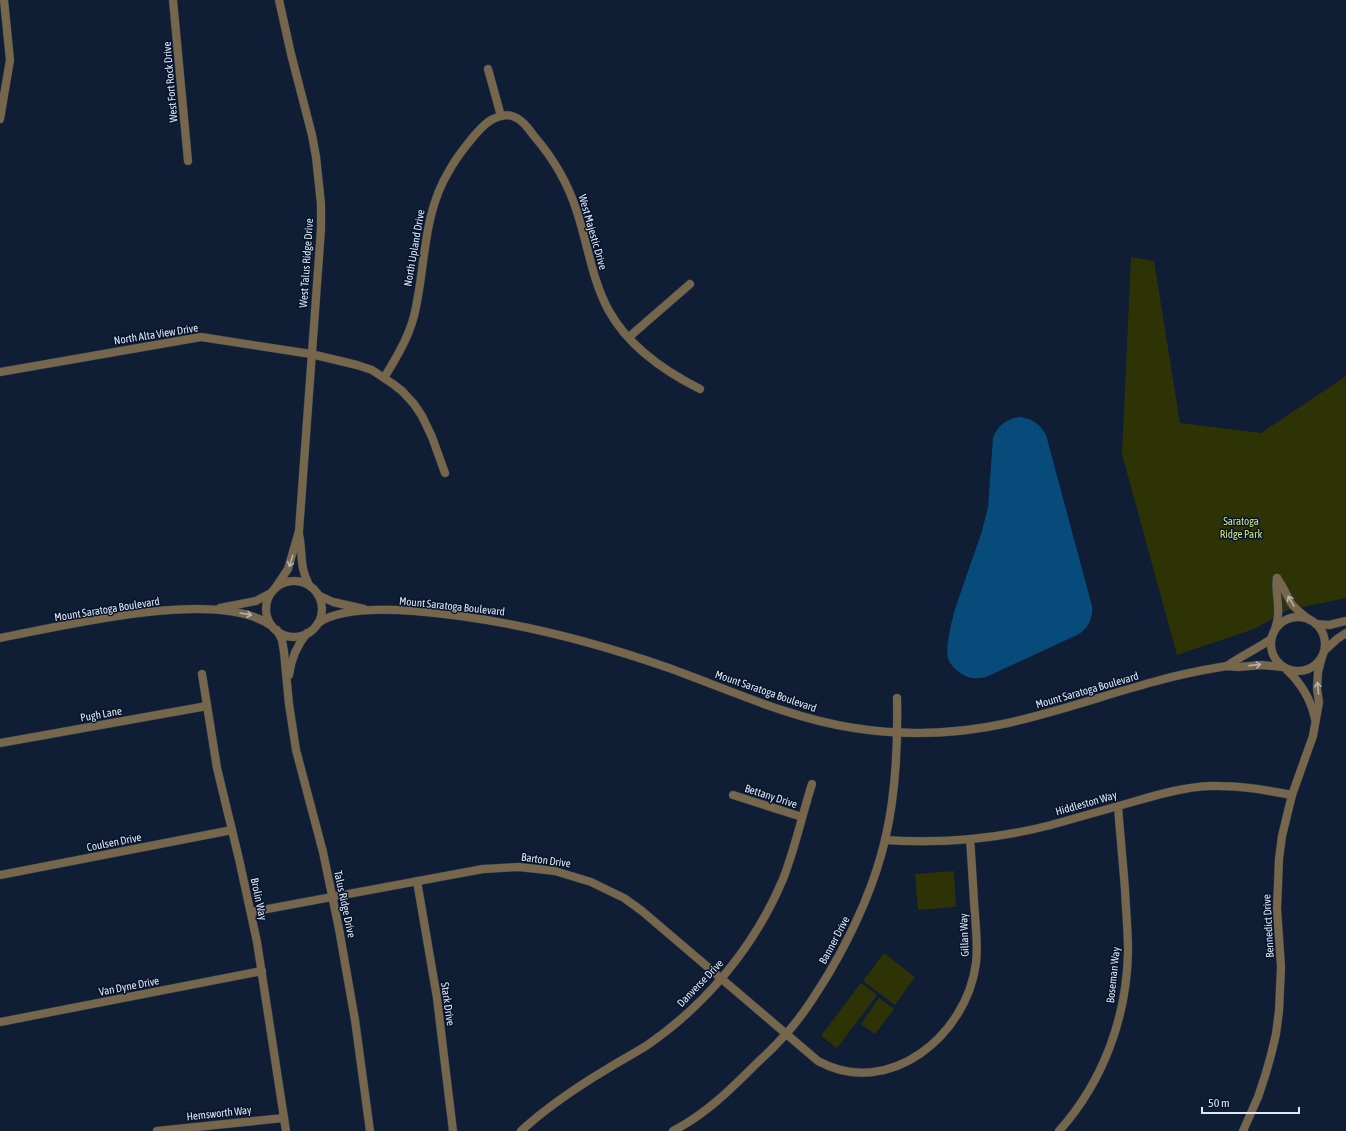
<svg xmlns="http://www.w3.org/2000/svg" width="1346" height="1131" font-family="'Asap Condensed',sans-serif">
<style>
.green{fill:#2e3306}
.water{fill:#064b79}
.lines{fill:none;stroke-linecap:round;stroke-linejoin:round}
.minor-casing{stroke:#2c3a4f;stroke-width:9}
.tertiary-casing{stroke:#2c3a4f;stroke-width:9}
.minor{stroke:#76664b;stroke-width:8}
.tertiary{stroke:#76664b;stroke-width:8}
.oneway{stroke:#b4b3b2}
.labels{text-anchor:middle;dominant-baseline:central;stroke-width:3;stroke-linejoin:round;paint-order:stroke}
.street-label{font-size:11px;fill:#dde7f7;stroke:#07142a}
.park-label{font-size:11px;fill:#d1e17a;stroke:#07142a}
</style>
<rect width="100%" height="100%" fill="#0f1e34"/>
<!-- green -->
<g class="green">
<path d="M 1131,257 L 1154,261 L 1180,423 L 1261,433 L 1346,376 L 1346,598 L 1288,610 L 1254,629 L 1177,655 L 1122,454 Z"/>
<path d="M 954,871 L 956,907 L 918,910 L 915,874 Z"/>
<path d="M 884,953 L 915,977 L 895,1005 L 863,981 Z"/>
<path d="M 861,983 L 877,995 L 837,1048 L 821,1036 Z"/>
<path d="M 879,998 L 894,1009 L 875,1034 L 861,1024 Z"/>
</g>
<!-- water -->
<path class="water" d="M 1020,417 C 1033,419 1040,424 1046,435 L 1092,606 C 1093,618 1089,627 1079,634 L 986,677 C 977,679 969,679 962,674 C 956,670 950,665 948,658 C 945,648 952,620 955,609 L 982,531 L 988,507 L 993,438 C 998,425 1007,419 1020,417 Z"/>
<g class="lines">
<!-- minor casing -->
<g class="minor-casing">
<g id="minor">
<path d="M 173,0 L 188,161"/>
<path d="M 488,69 L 501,116"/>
<path d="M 0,119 L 10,60 L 4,0"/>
<path d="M 629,337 L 690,284"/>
<path d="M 0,372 L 201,337 L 311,354 L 357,365 L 372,370 L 393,384 L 402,391 L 414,404 L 422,416 L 432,437 L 445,473"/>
<path d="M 384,378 C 396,358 408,339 414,316 C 426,267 422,215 449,171 C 456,158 480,125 493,119 C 499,116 506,114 512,116 C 522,119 528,128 534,136 C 553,158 568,183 577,212 C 588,245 592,280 609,311 C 629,347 664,371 700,389"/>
<path d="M 1277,578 C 1283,586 1286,594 1291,603 C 1296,610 1303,615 1310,620"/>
<path d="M 277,630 L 282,640 L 284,652 L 289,704 L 296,750 L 323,852 L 339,929 L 355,1020 L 370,1131"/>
<path d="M 1274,632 C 1277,624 1279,616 1278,607 C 1278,597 1275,588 1277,578"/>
<path d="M 1286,669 C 1301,683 1311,699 1315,719"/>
<path d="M 202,674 L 217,768 L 239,859 L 257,942 L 286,1131"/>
<path d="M 289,675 C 291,660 297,645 307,633"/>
<path d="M 0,743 L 207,706"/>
<path d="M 733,795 L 802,817"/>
<path d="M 885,840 C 941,844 997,839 1051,825 C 1079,817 1108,809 1136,801 C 1160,794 1185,787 1210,786 C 1238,785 1265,790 1292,795"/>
<path d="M 0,875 L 232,830"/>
<path d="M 417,881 L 437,998 L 453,1131"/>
<path d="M 251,912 L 483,869 L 519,867 L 555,871 L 591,882 L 624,898 L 642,911 L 818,1061 C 889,1100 967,1035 976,963 C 978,947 976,931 975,915 C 973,889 972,864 970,839"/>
<path d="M 0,1022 L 262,971"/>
<path d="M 157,1131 L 284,1118"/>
<path d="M 521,1131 C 547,1107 577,1087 607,1069 C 620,1061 633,1054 646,1046 C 706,1005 755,946 783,879 C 795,849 802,815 812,784"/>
<path d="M 673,1131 C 706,1114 731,1089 757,1063 C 767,1054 776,1045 785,1035 C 802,1017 816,994 829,973 C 853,932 874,887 885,840 C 896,794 898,746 897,698"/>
<path d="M 1059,1131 C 1103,1082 1127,1017 1128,951 C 1128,931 1126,911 1125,890 C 1123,862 1120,834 1118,806"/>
<path d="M 1243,1131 L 1258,1097 L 1265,1076 L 1271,1055 L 1276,1034 L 1279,1011 L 1281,967 L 1277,909 L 1279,859 L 1282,836 L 1292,795 L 1313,736 L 1319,702 L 1317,689 L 1318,672 L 1322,657"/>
</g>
</g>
<!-- tertiary casing -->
<g class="tertiary-casing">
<g id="tertiary">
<path d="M 299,534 C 303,553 299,566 309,585"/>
<circle cx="294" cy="609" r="28"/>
<path d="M 276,587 L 288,569 L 299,531 L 321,229 L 321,204 L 316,157 L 312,135 L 291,54 L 279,0"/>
<path d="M 318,595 L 333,602 L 364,609"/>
<path d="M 220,608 L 256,601 L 271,593"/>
<circle cx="1298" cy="644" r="27"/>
<path d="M 318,623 C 341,607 387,609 414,611 C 502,618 583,638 666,667 C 728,689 788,718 854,728 C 905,736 958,734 1008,723 C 1057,712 1105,695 1153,682 C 1177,675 1202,670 1227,666 L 1238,667 L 1262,665 L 1283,667"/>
<path d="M 1316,624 L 1329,625 L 1346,621"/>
<path d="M 0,638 C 64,626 218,587 272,626"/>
<path d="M 1325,650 L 1337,639 L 1346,633"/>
<path d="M 1227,666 C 1241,656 1257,649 1271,639"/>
</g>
</g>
<!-- minor -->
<use href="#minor" class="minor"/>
<!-- tertiary -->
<use href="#tertiary" class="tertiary"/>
</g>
<!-- one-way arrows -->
<defs><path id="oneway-shaft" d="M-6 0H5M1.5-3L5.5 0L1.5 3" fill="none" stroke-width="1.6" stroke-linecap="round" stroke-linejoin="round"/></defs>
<g class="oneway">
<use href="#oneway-shaft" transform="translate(291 561) rotate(108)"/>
<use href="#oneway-shaft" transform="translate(1291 601) rotate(-121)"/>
<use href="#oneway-shaft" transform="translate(246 614) rotate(10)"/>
<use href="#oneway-shaft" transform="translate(1255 665) rotate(-6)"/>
<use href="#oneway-shaft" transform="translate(1318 688) rotate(-95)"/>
</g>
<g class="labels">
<!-- street labels -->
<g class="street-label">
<text transform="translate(170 82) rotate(-95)">West Fort Rock Drive</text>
<text transform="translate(593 232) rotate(74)">West Majestic Drive</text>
<text transform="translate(414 248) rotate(-80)">North Upland Drive</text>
<text transform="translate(306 263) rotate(-86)">West Talus Ridge Drive</text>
<text transform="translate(156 334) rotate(-9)">North Alta View Drive</text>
<text transform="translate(452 606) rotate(6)">Mount Saratoga Boulevard</text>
<text transform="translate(107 609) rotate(-9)">Mount Saratoga Boulevard</text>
<text transform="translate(1087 690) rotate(-16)">Mount Saratoga Boulevard</text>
<text transform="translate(766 691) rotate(19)">Mount Saratoga Boulevard</text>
<text transform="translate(101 714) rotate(-10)">Pugh Lane</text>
<text transform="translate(771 796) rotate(18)">Bettany Drive</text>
<text transform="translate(1086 803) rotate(-16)">Hiddleston Way</text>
<text transform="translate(114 842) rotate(-11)">Coulsen Drive</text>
<text transform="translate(546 860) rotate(8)">Barton Drive</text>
<text transform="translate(259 899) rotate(78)">Brolin Way</text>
<text transform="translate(345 904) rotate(78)">Talus Ridge Drive</text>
<text transform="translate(1268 926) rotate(-93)">Bennedict Drive</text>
<text transform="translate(964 935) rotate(-92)">Gillan Way</text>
<text transform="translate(834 940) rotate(-62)">Banner Drive</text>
<text transform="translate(1113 975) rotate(-84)">Boseman Way</text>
<text transform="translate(700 983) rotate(-46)">Danverse Drive</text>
<text transform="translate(129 986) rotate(-11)">Van Dyne Drive</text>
<text transform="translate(448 1004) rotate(82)">Stark Drive</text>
<text transform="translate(219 1113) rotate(-6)">Hemsworth Way</text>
</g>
<!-- park labels -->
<g class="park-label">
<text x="1241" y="521">Saratoga<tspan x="1241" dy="13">Ridge Park</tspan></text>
</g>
</g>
<!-- scale -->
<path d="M1202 1107v6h97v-6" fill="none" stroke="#dde7f7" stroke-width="2"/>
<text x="1208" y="1107" font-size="12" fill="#dde7f7" stroke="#07142a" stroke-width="3" paint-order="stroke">50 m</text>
</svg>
